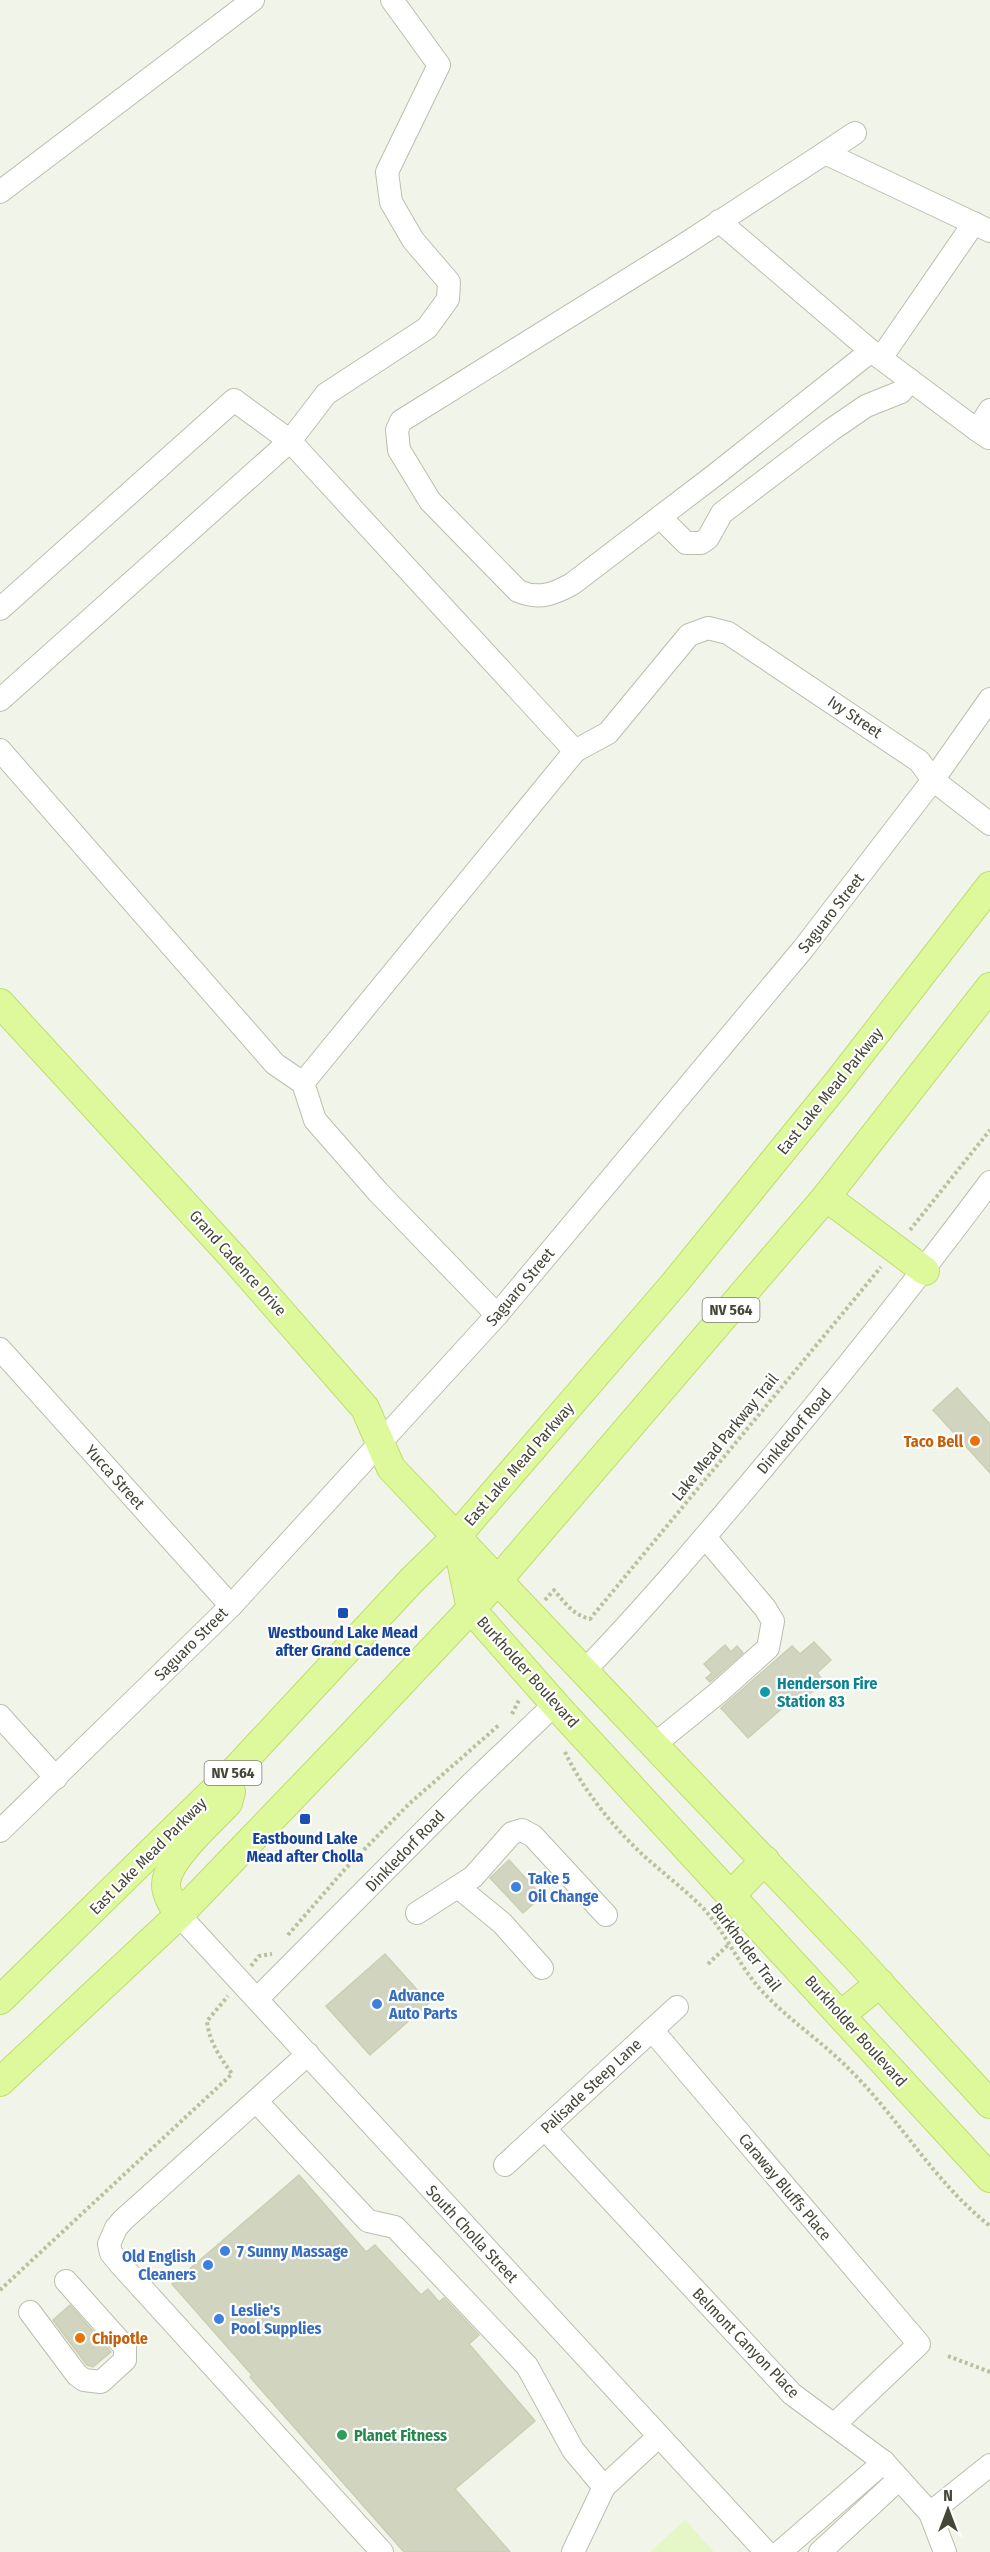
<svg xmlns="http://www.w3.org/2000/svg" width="990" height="2552" font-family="'Fira Sans Condensed',sans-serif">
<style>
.sand{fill:#e5f6c7}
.building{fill:#d1d5bf;stroke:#cacfb2;stroke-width:1.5}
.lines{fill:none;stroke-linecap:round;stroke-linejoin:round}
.minor-casing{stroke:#babfac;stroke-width:24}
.major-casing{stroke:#bfde6c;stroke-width:30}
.path{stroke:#b8c09e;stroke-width:4;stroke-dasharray:3 3;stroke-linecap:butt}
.minor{stroke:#fff;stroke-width:22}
.major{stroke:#def99c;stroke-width:28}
.food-dot{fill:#e8710a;stroke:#fff;stroke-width:2}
.transit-dot{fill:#1a4fb4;stroke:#fff;stroke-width:2}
.culture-dot{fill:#0f9aa8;stroke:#fff;stroke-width:2}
.shop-dot{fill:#3f7fe0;stroke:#fff;stroke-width:2}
.leisure-dot{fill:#2e9e5b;stroke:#fff;stroke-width:2}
.labels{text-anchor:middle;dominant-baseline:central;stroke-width:4.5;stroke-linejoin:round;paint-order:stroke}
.shield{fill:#fff;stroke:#7c7e74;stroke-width:1.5}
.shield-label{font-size:15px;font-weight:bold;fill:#444738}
.street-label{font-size:16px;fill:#444738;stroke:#fff}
.food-label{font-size:16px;font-weight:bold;fill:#c56008;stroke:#fff;text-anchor:end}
.transit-label{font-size:16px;font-weight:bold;fill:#164399;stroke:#fff}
.culture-label{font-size:16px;font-weight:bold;fill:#0d838f;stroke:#fff;text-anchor:start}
.shop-label{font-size:16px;font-weight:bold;fill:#366cbe;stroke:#fff;text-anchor:start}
.leisure-label{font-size:16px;font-weight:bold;fill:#27864d;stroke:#fff;text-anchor:start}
</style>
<rect width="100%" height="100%" fill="#f1f4e9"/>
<!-- sand -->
<path class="sand" d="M 685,2520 L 714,2552 L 650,2552 Z"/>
<!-- building -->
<g class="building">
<path d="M 957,1388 L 990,1424 L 990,1473 L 933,1410 Z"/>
<path d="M 814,1642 L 831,1660 L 817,1673 L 824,1681 L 800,1702 L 795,1697 L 748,1738 L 721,1708 L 792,1646 L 800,1654 Z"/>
<path d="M 725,1645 L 731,1652 L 737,1646 L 743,1653 L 710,1682 L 706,1678 L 712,1673 L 704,1664 Z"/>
<path d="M 509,1860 L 542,1896 L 523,1913 L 490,1878 Z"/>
<path d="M 385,1954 L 429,2003 L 370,2055 L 326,2006 Z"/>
<path d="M 299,2175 L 366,2252 L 375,2245 L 421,2295 L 428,2289 L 439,2302 L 444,2298 L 479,2335 L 469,2344 L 535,2421 L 455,2489 L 510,2552 L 404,2552 L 250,2377 L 252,2375 L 172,2284 Z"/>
<path d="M 70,2305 L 111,2352 L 93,2367 L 87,2365 L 53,2320 Z"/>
</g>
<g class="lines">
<!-- minor casing -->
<g class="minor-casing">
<g id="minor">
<path d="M 855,133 L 825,153 L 990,231"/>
<path d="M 0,192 L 253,0"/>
<path d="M 719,221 L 871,351 L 715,475 L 572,584 C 554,594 539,600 518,591 L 430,501 L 399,450 L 397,430 L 401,421 L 679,248 L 825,153"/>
<path d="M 871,351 L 977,430"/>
<path d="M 881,358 L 974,223"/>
<path d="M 989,438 L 977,430 L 990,410"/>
<path d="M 660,517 L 686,543 L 701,543 L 708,538 L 722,513 L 831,430 L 866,406 L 901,392 L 910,380"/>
<path d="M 0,609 L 234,400 L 290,441 L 575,751"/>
<path d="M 0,700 L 290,441 L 326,394 L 427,328 L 448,299 L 449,282 L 413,240 L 391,202 L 387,172 L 439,65 L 392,0"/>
<path d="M 0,750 L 275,1064 L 303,1083 L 315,1120 L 378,1192 L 497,1315"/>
<path d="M 303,1083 L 575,751 L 608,733 L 689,635 L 708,628 L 728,633 L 919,761 L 933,780 L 990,824"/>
<path d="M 0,1349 L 231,1606"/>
<path d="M 585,1670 C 647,1606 705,1537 763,1468 C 841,1375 917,1280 990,1182"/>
<path d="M 0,1716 L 56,1778"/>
<path d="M 655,1744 L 719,1692 L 768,1648 L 773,1621 L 765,1608 L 705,1537"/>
<path d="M 0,1831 L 231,1606 L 497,1315 L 803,949 L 933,780 L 990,699"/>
<path d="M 458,1887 L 502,1923 L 542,1968"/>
<path d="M 417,1913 L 473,1877 L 512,1833 L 522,1830 L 533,1836 L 606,1915"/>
<path d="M 179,1915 L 766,2552"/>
<path d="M 257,1999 L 469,1786 L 555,1704"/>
<path d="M 652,2030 L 919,2344 L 834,2425"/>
<path d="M 308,2054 L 123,2220 L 116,2228 L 109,2244 L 111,2253 L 120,2264 L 382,2552"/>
<path d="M 256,2101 L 368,2221 L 395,2227 L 527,2366 L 573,2450 L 604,2487"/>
<path d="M 545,2129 L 792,2394 L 884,2462 L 930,2513 L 945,2552"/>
<path d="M 505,2165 L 677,2007"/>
<path d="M 30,2312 L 77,2375 L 84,2380 L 101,2382 L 125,2360 L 125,2347 L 66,2281"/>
<path d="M 930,2513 L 990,2465"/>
<path d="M 573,2552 L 604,2487 L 659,2436"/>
<path d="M 780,2552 L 884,2462"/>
<path d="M 820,2552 L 898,2480"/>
</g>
</g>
<!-- major casing -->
<g class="major-casing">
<g id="major">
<path d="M 0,1003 L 232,1256 L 365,1408 L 391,1468 L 850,1951 L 990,2104"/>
<path d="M 826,1197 L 925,1271"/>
<path d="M 456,1537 L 471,1609 L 560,1710 L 990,2178"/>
<path d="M 731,1895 L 765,1860"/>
<path d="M 179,1915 C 174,1907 166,1895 166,1885 C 166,1860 211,1821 228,1803 L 231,1792"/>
<path d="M 0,2000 L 238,1767 L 411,1581 L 456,1537 L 674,1284 L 838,1082 L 990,886"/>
<path d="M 841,2015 L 880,1983"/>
<path d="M 0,2082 L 179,1915 L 354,1733 L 499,1579 L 826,1197 L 990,987"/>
</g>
</g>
<!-- path -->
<g class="path">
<path d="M 910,1230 L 990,1130"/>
<path d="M 545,1600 L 554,1590 C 565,1603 573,1615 590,1619 L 881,1267"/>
<path d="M 512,1714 L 519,1700"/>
<path d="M 565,1752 C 583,1790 613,1827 644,1856 C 663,1873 684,1889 702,1907 C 725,1931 738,1964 760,1989 C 787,2019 823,2042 851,2071 C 901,2121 935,2183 990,2226"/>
<path d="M 288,1935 L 345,1869 L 409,1804 L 499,1725"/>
<path d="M 708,1964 L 729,1944"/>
<path d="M 251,1966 L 259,1956 L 272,1954"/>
<path d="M 0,2290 L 232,2074 C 220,2057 209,2042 207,2021 L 228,1996"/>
<path d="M 948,2356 L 990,2372"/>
</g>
<!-- minor -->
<use href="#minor" class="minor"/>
<!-- major -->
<use href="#major" class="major"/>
</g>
<!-- markers -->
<g class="food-dot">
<circle cx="975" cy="1441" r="6"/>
<circle cx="80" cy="2338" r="6"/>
</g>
<g class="transit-dot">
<rect x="337" y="1607" width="12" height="12" rx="3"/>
<rect x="299" y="1813" width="12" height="12" rx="3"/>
</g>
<circle class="culture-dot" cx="765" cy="1692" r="6"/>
<g class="shop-dot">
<circle cx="516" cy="1887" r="6"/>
<circle cx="377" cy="2004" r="6"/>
<circle cx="225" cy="2251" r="6"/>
<circle cx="208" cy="2265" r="6"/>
<circle cx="219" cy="2319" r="6"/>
</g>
<circle class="leisure-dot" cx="342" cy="2435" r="6"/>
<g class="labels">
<!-- shield labels -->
<g class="shield">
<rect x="702.5" y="1298" width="57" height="24" rx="4.5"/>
<rect x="204.5" y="1761" width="57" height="24" rx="4.5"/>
</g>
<g class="shield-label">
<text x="731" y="1310">NV 564</text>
<text x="233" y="1773">NV 564</text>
</g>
<!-- street labels -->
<g class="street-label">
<text transform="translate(855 717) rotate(34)">Ivy Street</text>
<text transform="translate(831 913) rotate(-52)">Saguaro Street</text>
<text transform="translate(830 1091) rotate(-51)">East Lake Mead Parkway</text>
<text transform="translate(238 1263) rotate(48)">Grand Cadence Drive</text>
<text transform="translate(520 1287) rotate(-50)">Saguaro Street</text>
<text transform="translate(794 1431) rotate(-50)">Dinkledorf Road</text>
<text transform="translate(725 1437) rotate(-51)">Lake Mead Parkway Trail</text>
<text transform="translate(519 1464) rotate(-49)">East Lake Mead Parkway</text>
<text transform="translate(115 1477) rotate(48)">Yucca Street</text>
<text transform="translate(191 1644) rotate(-45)">Saguaro Street</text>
<text transform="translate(528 1672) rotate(48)">Burkholder Boulevard</text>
<text transform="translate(405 1851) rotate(-46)">Dinkledorf Road</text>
<text transform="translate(148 1856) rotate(-45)">East Lake Mead Parkway</text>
<text transform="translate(746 1947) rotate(53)">Burkholder Trail</text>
<text transform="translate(856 2031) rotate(48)">Burkholder Boulevard</text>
<text transform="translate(591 2086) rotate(-43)">Palisade Steep Lane</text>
<text transform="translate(785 2187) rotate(50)">Caraway Bluffs Place</text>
<text transform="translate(472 2234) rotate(47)">South Cholla Street</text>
<text transform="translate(746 2343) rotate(46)">Belmont Canyon Place</text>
</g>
<!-- food labels -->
<g class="food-label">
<text x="963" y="1441">Taco Bell</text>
<text x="92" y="2338" text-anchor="start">Chipotle</text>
</g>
<!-- transit labels -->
<g class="transit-label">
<text x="343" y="1632">Westbound Lake Mead<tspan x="343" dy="18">after Grand Cadence</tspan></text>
<text x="305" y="1838">Eastbound Lake<tspan x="305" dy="18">Mead after Cholla</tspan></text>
</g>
<!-- culture labels -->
<g class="culture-label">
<text x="777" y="1683">Henderson Fire<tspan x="777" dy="18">Station 83</tspan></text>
</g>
<!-- shop labels -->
<g class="shop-label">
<text x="528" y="1878">Take 5<tspan x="528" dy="18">Oil Change</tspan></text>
<text x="389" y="1995">Advance<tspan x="389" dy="18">Auto Parts</tspan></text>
<text x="237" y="2251">7 Sunny Massage</text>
<text x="196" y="2256" text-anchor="end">Old English<tspan x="196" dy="18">Cleaners</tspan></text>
<text x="231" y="2310">Leslie's<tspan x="231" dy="18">Pool Supplies</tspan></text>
</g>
<!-- leisure labels -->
<g class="leisure-label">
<text x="354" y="2435">Planet Fitness</text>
</g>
</g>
<!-- north arrow -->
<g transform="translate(948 2510)" stroke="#ffffff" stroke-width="4.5" paint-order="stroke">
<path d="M0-4.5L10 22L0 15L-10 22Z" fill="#444738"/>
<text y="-9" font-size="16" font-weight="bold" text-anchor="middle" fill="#444738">N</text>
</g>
</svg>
